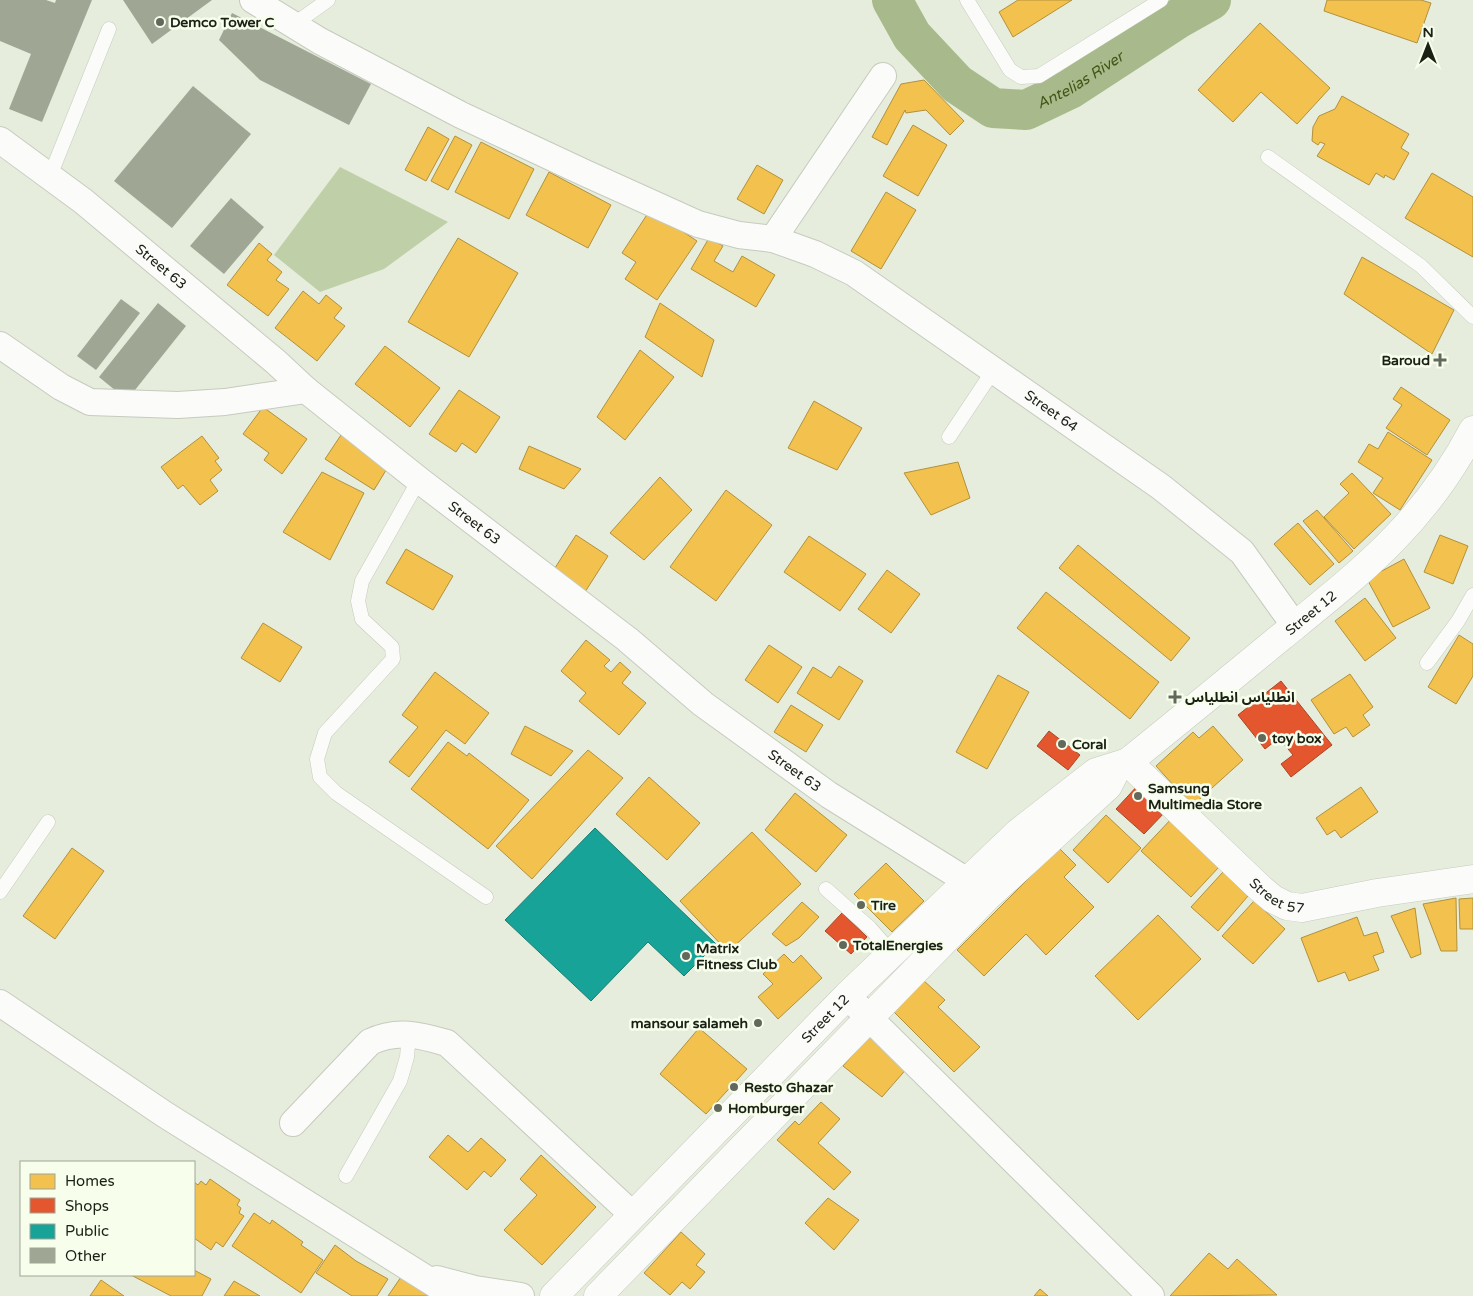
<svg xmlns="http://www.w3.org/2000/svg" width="1473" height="1296" font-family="'Varela Round','Noto Sans Arabic',sans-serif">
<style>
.forest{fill:#bfcfa7}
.homes{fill:#f2c14e;stroke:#b2913d}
.shops{fill:#e4572e;stroke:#a84626}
.public{fill:#17a398;stroke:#187c71}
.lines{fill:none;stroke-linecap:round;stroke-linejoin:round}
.river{stroke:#a8ba8b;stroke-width:40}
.building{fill:#9fa794}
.lane-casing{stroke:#c6cbbe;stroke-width:15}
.street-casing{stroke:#c6cbbe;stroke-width:28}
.secondary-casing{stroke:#c6cbbe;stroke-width:29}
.lane{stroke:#fbfcfa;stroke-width:14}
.street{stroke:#fbfcfa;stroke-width:26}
.secondary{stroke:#fbfcfa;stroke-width:28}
.poi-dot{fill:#62685b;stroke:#f7ffec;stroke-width:2}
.labels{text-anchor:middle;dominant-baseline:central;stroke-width:5;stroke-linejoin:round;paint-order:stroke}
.poi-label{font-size:14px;font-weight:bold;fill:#1b2015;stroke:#f7ffec;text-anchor:start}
.street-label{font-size:14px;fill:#1b2015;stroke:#f7ffec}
.water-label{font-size:15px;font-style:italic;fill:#425716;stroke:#f7ffec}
</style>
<rect width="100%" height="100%" fill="#e6eddc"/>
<!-- forest -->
<path class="forest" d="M 340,167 L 448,222 L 384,269 L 320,292 L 274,255 Z"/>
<!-- homes -->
<g class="homes">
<path d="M 1018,0 L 1072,0 L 1013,37 L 999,12 Z"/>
<path d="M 1327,0 L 1421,0 L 1431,3 L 1417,43 L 1324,11 Z"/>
<path d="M 1260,23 L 1330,88 L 1297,124 L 1261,92 L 1233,122 L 1198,90 Z"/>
<path d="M 924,80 L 964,121 L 950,135 L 926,110 L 906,113 L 905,110 L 887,145 L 872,137 L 901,84 Z"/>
<path d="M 1342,96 L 1409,134 L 1401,148 L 1409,153 L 1394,180 L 1385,175 L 1384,178 L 1376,173 L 1369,185 L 1317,156 L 1325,144 L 1320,142 L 1318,145 L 1312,141 L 1313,127 L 1319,116 L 1335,109 Z"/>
<path d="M 913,125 L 947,145 L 918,196 L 883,176 Z"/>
<path d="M 428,127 L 449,139 L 426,181 L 405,170 Z"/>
<path d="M 455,136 L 472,145 L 448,190 L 431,181 Z"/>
<path d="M 481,142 L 534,169 L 509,219 L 455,192 Z"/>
<path d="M 757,165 L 783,180 L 764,214 L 737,199 Z"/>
<path d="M 549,172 L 611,205 L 588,248 L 526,215 Z"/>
<path d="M 1432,173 L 1473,197 L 1473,257 L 1405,218 Z"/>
<path d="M 886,192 L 916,210 L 881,269 L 851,251 Z"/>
<path d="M 650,210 L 697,241 L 657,300 L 625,279 L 636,262 L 622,253 Z"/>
<path d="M 458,238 L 518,273 L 469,357 L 408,322 Z"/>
<path d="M 709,238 L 723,246 L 714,261 L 733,272 L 742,256 L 775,275 L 756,307 L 691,269 Z"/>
<path d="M 259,243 L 272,254 L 267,260 L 282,272 L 276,280 L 289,289 L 268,316 L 227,285 Z"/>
<path d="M 1362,257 L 1454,310 L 1432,354 L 1344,294 Z"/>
<path d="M 303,291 L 319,304 L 326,295 L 342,308 L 334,318 L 345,326 L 317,361 L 275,328 Z"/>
<path d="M 660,303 L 714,340 L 702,377 L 645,337 Z"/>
<path d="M 385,346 L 440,388 L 410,427 L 355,384 Z"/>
<path d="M 640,350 L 674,377 L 625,440 L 597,417 Z"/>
<path d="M 1401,387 L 1450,420 L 1427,455 L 1386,428 L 1402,405 L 1393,399 Z"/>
<path d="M 459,390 L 500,417 L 476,453 L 462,443 L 456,452 L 429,434 Z"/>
<path d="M 814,401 L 862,428 L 837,470 L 788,448 Z"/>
<path d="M 263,407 L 307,439 L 282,474 L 264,460 L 269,453 L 243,434 Z"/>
<path d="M 343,432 L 391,462 L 374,490 L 325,459 Z"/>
<path d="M 1388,432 L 1432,460 L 1400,510 L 1373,493 L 1383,478 L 1358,462 L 1369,444 L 1378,449 Z"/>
<path d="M 202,436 L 219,458 L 215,461 L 222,470 L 210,480 L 218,491 L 200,505 L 183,485 L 178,489 L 161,467 Z"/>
<path d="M 529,446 L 581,469 L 564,489 L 519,469 Z"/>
<path d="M 958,462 L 970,498 L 931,515 L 904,473 Z"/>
<path d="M 322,472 L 364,493 L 330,560 L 283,532 Z"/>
<path d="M 1352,473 L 1391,514 L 1354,549 L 1324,517 L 1349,493 L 1340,484 Z"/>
<path d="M 660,477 L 692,510 L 644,560 L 610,533 Z"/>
<path d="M 726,490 L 772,525 L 716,601 L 670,567 Z"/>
<path d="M 1317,510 L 1353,551 L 1339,563 L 1303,521 Z"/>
<path d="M 1298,523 L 1334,564 L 1310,585 L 1274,544 Z"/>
<path d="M 576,535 L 608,556 L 585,592 L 553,571 Z"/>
<path d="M 1440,535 L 1468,546 L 1453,584 L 1424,572 Z"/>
<path d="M 809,536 L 866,574 L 840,611 L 784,572 Z"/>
<path d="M 1078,545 L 1190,638 L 1171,661 L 1059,568 Z"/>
<path d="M 406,549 L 453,576 L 433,610 L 386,583 Z"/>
<path d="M 1404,559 L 1430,608 L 1393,627 L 1367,579 Z"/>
<path d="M 887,570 L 920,594 L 891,633 L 858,609 Z"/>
<path d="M 1046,592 L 1159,682 L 1130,719 L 1017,628 Z"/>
<path d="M 1365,598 L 1396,638 L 1365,661 L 1335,621 Z"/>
<path d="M 263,623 L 302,647 L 280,682 L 241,658 Z"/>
<path d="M 1459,635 L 1473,644 L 1473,676 L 1456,704 L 1428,687 Z"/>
<path d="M 586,640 L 610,660 L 604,666 L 611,672 L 620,662 L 631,672 L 622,683 L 646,703 L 619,735 L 579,701 L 586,693 L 561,671 Z"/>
<path d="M 769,645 L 802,667 L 778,703 L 745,680 Z"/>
<path d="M 839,666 L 863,681 L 839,720 L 797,693 L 813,667 L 831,678 Z"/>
<path d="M 435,672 L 489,713 L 465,744 L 446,730 L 409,777 L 389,762 L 418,727 L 402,715 Z"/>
<path d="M 1350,674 L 1373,707 L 1363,715 L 1370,725 L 1353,737 L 1346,727 L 1334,734 L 1311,700 Z"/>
<path d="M 998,675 L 1029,692 L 987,769 L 956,752 Z"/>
<path d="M 791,705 L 823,725 L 806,752 L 774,732 Z"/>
<path d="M 525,726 L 573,751 L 551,776 L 511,754 Z"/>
<path d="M 1213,726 L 1243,760 L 1192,806 L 1156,766 L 1193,732 L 1199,738 Z"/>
<path d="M 448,742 L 467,756 L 469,753 L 529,800 L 488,849 L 411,789 Z"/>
<path d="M 588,750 L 623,778 L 532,879 L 496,846 Z"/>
<path d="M 649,777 L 700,823 L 667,860 L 616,814 Z"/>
<path d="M 1361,787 L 1378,812 L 1341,838 L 1335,830 L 1327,835 L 1316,818 Z"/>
<path d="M 795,793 L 847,835 L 816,872 L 765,830 Z"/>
<path d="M 1106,815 L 1141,848 L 1108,883 L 1073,850 Z"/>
<path d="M 1174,816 L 1219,867 L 1191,897 L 1141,851 Z"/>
<path d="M 752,832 L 801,884 L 728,952 L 680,901 Z"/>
<path d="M 72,848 L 104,871 L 55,939 L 23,916 Z"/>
<path d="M 1059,848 L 1076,865 L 1064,877 L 1094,907 L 1046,955 L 1026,934 L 984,976 L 957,950 Z"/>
<path d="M 886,863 L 924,901 L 892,932 L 854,894 Z"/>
<path d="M 1223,872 L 1248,896 L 1218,931 L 1191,907 Z"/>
<path d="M 1456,898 L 1457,951 L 1441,951 L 1423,904 Z"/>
<path d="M 1473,898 L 1473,929 L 1460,929 L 1459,899 Z"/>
<path d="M 1254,901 L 1285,929 L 1253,964 L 1222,936 Z"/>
<path d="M 802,902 L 819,917 L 799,938 L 786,946 L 772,934 Z"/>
<path d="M 1415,908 L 1421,954 L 1411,958 L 1391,916 Z"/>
<path d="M 1158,915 L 1201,959 L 1138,1020 L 1095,976 Z"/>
<path d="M 1357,917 L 1364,936 L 1377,932 L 1384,952 L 1373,956 L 1379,970 L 1349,981 L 1345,972 L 1318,982 L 1301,938 Z"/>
<path d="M 784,954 L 793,963 L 801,955 L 822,978 L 778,1019 L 758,997 L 773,984 L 763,974 Z"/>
<path d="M 923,980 L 945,1000 L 938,1007 L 980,1047 L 954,1072 L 892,1010 Z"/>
<path d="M 699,1028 L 747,1069 L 706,1114 L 660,1074 Z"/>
<path d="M 870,1035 L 909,1066 L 882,1097 L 843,1066 Z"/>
<path d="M 821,1102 L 840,1119 L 818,1143 L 851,1172 L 834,1190 L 777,1140 L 795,1121 L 799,1125 Z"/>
<path d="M 448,1135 L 468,1152 L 481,1138 L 506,1160 L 491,1177 L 484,1171 L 467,1190 L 429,1157 Z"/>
<path d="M 541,1155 L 596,1207 L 542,1265 L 504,1230 L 537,1195 L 520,1179 Z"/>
<path d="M 210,1179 L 240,1200 L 237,1205 L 241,1208 L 239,1213 L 244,1216 L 223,1247 L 216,1242 L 211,1250 L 194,1238 L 194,1182 L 198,1185 L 201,1181 L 206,1185 Z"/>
<path d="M 828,1198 L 859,1220 L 834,1250 L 805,1223 Z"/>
<path d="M 254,1213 L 270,1224 L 272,1220 L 303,1242 L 301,1245 L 323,1260 L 301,1293 L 232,1246 Z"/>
<path d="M 681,1232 L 705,1254 L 696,1265 L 705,1272 L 690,1289 L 682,1282 L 670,1295 L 644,1273 Z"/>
<path d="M 335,1245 L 356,1261 L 388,1279 L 377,1296 L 352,1296 L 316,1273 Z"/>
<path d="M 1209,1253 L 1228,1269 L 1237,1259 L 1277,1295 L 1170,1296 Z"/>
<path d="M 194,1270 L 211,1279 L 202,1296 L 171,1296 L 131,1275 L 194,1275 Z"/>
<path d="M 401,1277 L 430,1296 L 388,1296 Z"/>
<path d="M 101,1280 L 124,1296 L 90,1296 Z"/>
<path d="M 234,1281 L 260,1296 L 224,1296 Z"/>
<path d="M 1040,1289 L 1048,1296 L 1034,1296 Z"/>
</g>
<!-- shops -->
<g class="shops">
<path d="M 1281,681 L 1332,745 L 1291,777 L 1281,764 L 1293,755 L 1279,738 L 1265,749 L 1238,715 Z"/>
<path d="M 1049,731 L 1080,755 L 1068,770 L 1037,746 Z"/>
<path d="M 1139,784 L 1167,810 L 1144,834 L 1116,809 Z"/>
<path d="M 842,913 L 867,937 L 851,954 L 825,931 Z"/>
</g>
<!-- public -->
<path class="public" d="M 595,828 L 716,944 L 684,976 L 648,942 L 591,1001 L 505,920 Z"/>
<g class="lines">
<!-- river -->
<path class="river" id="s1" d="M 892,0 L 912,36 L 957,84 L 993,108 L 1026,110 L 1070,89 L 1179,18 L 1211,0"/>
</g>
<!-- building -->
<g class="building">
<path d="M 0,0 L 46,0 L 55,3 L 56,0 L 92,0 L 42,122 L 9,109 L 31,54 L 0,41 Z"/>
<path d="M 123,0 L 212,0 L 152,44 Z"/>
<path d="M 232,13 L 371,84 L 349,125 L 260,80 L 219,40 Z"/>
<path d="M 193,86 L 251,134 L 172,228 L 114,181 Z"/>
<path d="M 231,198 L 264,227 L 224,274 L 190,246 Z"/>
<path d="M 121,299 L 140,313 L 96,370 L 77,356 Z"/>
<path d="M 158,303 L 186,326 L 127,400 L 99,377 Z"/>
</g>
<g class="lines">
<!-- lane casing -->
<g class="lane-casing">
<g id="lane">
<path d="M 967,0 L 1010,70 L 1021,77 L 1039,76 L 1161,0"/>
<path d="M 293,25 L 328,0"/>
<path d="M 1268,157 L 1421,266 L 1473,317"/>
<path d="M 50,176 L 109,29"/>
<path d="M 949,437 L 993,371"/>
<path d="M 419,480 L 362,581 L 358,601 L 362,619 L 392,647 L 393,659 L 325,733 L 317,759 L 320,777 L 336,793 L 486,897"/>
<path d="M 1427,663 L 1458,621 L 1473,595"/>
<path d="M 826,889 L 870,928 L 892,953"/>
<path d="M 0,892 L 48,822"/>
<path d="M 346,1176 L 400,1081 L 407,1057 L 409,1034"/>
</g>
</g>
<!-- street casing -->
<g class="street-casing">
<g id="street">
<path id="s2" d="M 253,0 L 320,41 L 461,115 L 585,173 L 698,224 L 739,235 L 773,239 L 815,254 L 854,273 L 1161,487 L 1242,552 L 1295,626"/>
<path id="s3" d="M 0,140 L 83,201 L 276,362 L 306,390 L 419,480 L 627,639 L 703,704 L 829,795 L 967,881 L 984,895"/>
<path d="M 773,239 L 883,76"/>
<path d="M 0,345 L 61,387 L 90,402 L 178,405 L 225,402 L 306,390"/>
<path d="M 847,996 L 1151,1296"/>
<path d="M 0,1003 L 164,1114 L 454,1296"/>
<path d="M 293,1123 L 370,1042 C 397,1029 420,1035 447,1043 L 633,1215"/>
<path d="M 437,1279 L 475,1289 L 521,1296"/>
</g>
</g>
<!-- secondary casing -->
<g class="secondary-casing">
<g id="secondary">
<path id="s4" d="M 1128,762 L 1261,889 L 1273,899 L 1287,906 L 1302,908 L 1377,893 L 1473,879"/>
<path id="s5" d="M 554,1296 L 847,996 L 1019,832 L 1096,772 L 1128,762 C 1179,721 1230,679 1281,637 C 1361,572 1424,524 1473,430"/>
<path d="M 598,1296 L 987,897 L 1108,786 L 1117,768"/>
</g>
</g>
<!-- lane -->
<use href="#lane" class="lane"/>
<!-- street -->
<use href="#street" class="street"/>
<!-- secondary -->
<use href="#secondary" class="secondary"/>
</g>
<!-- markers -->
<g class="poi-dot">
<circle cx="160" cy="22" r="5"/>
<path d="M1437.5 352.5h5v5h5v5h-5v5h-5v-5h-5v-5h5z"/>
<path d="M1172.5 689.5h5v5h5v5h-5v5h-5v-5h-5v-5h5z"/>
<circle cx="1262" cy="738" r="5"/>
<circle cx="1062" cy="744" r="5"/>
<circle cx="1138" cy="796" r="5"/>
<circle cx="861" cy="905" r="5"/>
<circle cx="843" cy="945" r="5"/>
<circle cx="686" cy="956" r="5"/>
<circle cx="758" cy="1023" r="5"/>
<circle cx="734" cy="1087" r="5"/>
<circle cx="718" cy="1108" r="5"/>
</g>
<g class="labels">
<!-- poi labels -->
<g class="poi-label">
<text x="170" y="22">Demco Tower C</text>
<text x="1430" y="360" text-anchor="end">Baroud</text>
<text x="1185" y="697">انطلياس انطلياس</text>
<text x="1272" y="738">toy box</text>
<text x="1072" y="744">Coral</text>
<text x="1148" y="788">Samsung<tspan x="1148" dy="16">Multimedia Store</tspan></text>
<text x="871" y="905">Tire</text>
<text x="853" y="945">TotalEnergies</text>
<text x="696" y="948">Matrix<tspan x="696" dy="16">Fitness Club</tspan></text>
<text x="748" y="1023" text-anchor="end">mansour salameh</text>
<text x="744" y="1087">Resto Ghazar</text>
<text x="728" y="1108">Homburger</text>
</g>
<!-- street labels -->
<g class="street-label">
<text stroke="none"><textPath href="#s3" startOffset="205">Street 63</textPath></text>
<text stroke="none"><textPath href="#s2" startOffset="904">Street 64</textPath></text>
<text stroke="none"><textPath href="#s3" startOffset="610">Street 63</textPath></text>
<text stroke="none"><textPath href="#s5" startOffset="1024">Street 12</textPath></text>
<text stroke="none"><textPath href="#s3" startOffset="1015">Street 63</textPath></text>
<text stroke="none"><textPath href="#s4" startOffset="202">Street 57</textPath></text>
<text stroke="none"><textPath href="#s5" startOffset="388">Street 12</textPath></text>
</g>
<!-- water labels -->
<g class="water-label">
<text stroke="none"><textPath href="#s1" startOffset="245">Antelias River</textPath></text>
</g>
</g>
<!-- legend -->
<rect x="20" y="1161" width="175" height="115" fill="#f7ffec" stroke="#9fa696"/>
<rect x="30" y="1174" width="25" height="15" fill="#f2c14e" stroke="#9fa696"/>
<text x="65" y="1186" font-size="15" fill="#1b2015">Homes</text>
<rect x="30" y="1198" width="25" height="15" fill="#e4572e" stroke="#9fa696"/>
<text x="65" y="1211" font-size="15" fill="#1b2015">Shops</text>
<rect x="30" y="1224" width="25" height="15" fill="#17a398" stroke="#9fa696"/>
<text x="65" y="1236" font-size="15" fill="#1b2015">Public</text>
<rect x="30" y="1248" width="25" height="15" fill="#9fa794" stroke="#9fa696"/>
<text x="65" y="1261" font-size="15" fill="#1b2015">Other</text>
<!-- north arrow -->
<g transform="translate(1428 45)" stroke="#f7ffec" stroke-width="4" paint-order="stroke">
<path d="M0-4L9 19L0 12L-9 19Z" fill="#1b2015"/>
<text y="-8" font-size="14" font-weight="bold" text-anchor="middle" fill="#1b2015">N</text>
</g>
</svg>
